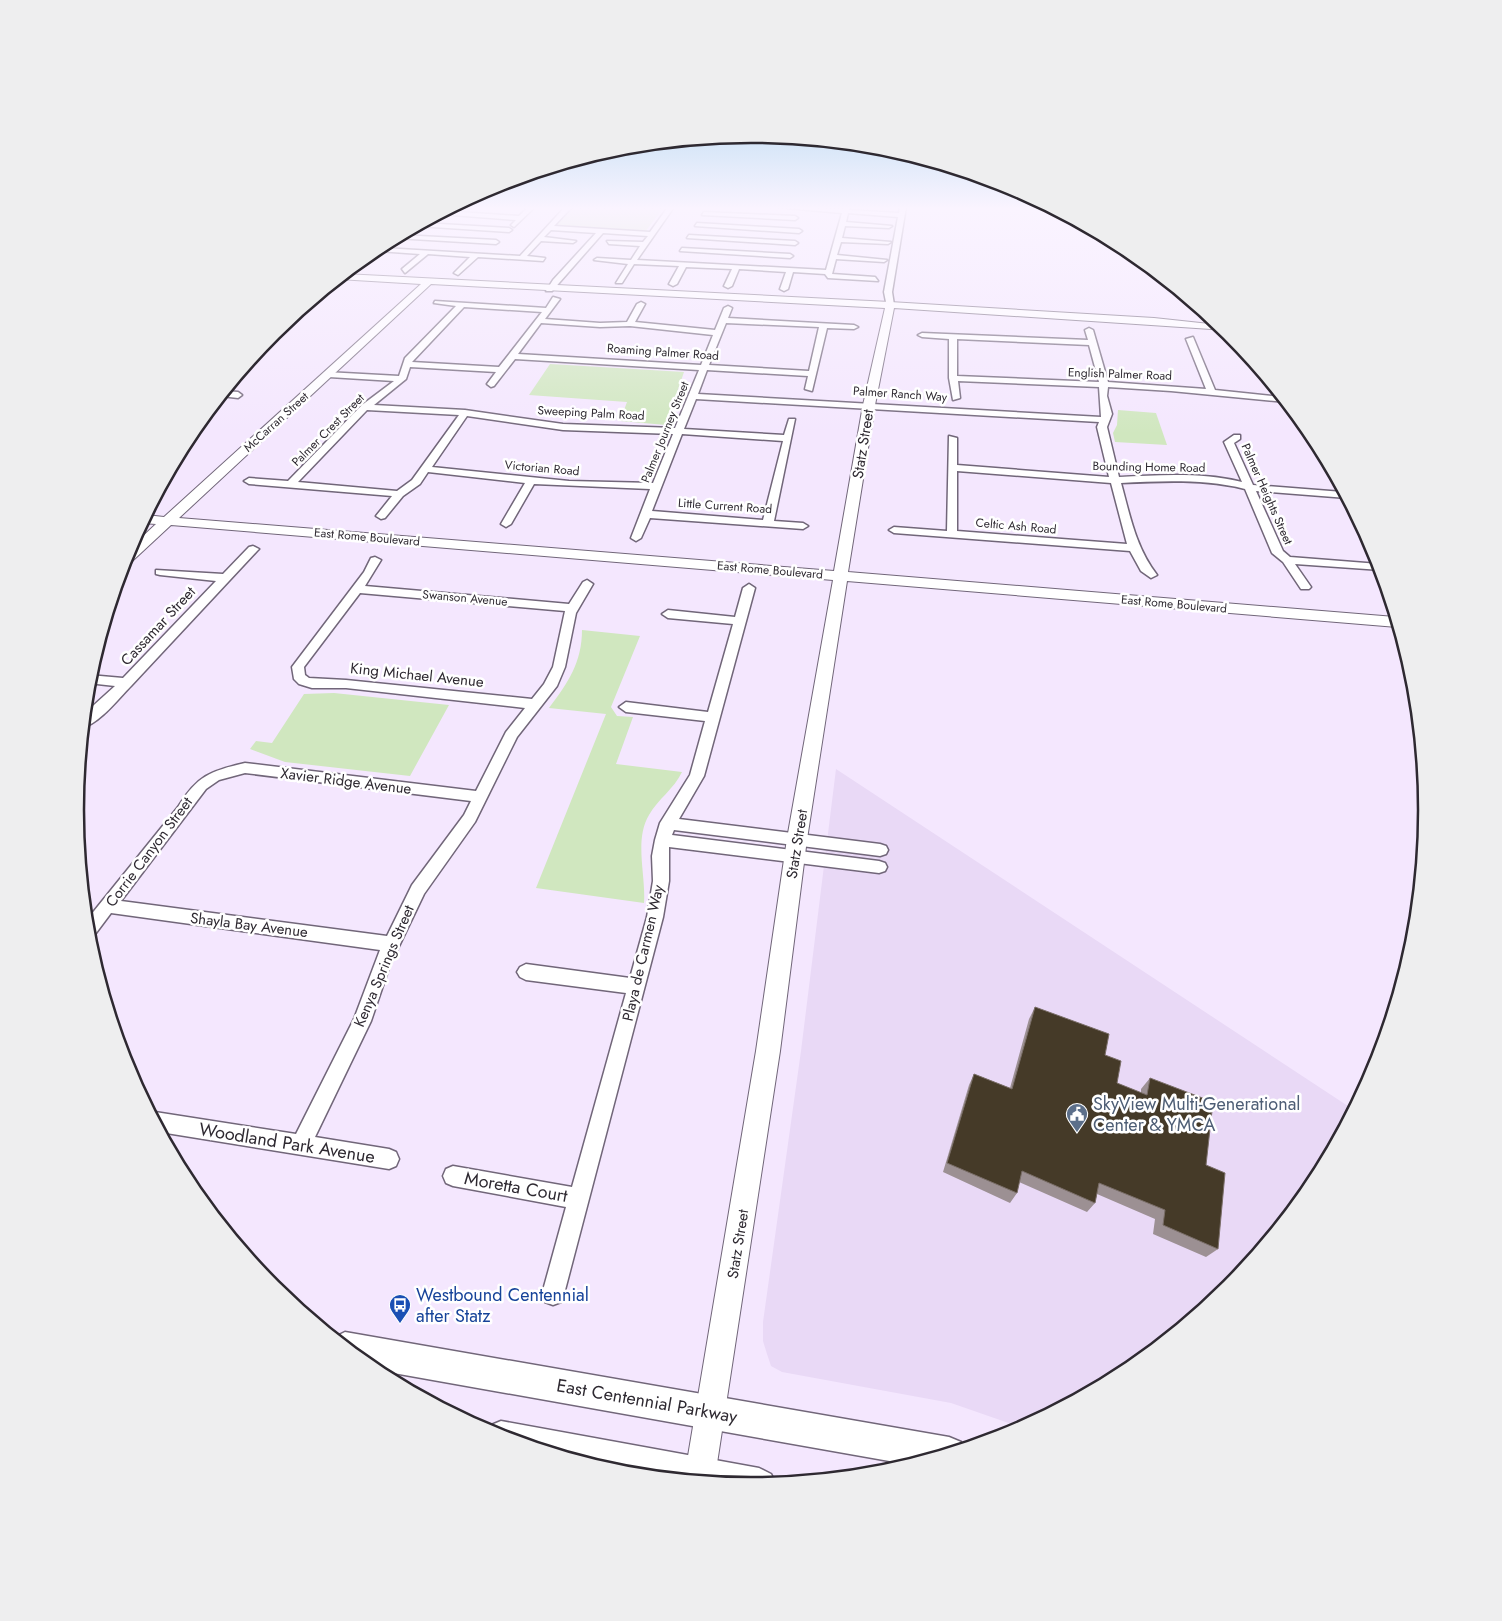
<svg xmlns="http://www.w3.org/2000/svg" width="1502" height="1621" font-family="Jost,sans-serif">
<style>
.built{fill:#e9d9f6}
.green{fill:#d0e7bf}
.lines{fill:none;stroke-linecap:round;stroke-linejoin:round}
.minor-casing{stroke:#716679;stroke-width:3}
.tertiary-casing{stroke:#716679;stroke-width:2}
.secondary-casing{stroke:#716679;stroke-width:3}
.minor{fill:#fff;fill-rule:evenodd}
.tertiary{fill:#fff;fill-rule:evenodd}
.secondary{fill:#fff;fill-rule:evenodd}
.wall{fill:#9c9093}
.building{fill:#453a28;stroke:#7a6e68}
.labels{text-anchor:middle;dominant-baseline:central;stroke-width:5;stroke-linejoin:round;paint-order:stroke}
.far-street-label{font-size:12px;fill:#2e2931;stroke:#fff}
.street-label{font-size:15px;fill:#2e2931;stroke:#fff}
.near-service-label{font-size:18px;fill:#4e5e75;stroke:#fff;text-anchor:start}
.near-street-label{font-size:18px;fill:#2e2931;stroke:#fff}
.near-transit-label{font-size:18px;fill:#164399;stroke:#fff;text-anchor:start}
.rim{fill:none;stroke:#2e2931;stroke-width:2.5}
</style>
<rect width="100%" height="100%" fill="#f4e7fe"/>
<!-- built -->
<path class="built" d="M 836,769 L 1354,1110 L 1313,1186 L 1229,1289 L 1126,1373 L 1023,1428 L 951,1403 L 782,1372 L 771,1366 L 767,1354 L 763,1341 L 763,1322 L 801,1051 Z"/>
<!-- green -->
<g class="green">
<path d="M 571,207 L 664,207 L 645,232 L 552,228 Z"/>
<path d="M 550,364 L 684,372 L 666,425 L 620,421 L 627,402 L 529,395 Z"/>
<path d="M 1118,410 L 1156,413 L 1167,445 L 1115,442 L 1113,433 L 1117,425 Z"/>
<path d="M 582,630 L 640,636 L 611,707 L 617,716 L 633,717 L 616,764 L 682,772 C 674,789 658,799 649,815 C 634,840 646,875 644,903 L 536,888 L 606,714 L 549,708 C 568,683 582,662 582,630 Z"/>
<path d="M 334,693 L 449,705 L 410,776 L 285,762 L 250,749 L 256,741 L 272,743 L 304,694 Z"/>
</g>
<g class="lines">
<!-- minor casing -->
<g class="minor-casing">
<g id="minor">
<path d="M 528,207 L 535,207 L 514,227 L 511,225 L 516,220 L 439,214 L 445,211 L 519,216 Z"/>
<path d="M 565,207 L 572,207 L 554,226 L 650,232 L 668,207 L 674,207 L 637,260 L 826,270 L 842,213 L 775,207 L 843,209 L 850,207 L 849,210 L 899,213 L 900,207 L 906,207 L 892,292 L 894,305 L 887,307 L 884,292 L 898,217 L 848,213 L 846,222 L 892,226 L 889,228 L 845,226 L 842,238 L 891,242 L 888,244 L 841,242 L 837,255 L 887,260 L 884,262 L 836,259 L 832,274 L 875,277 L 878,281 L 828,278 L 825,274 L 793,272 L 788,289 L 784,291 L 780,289 L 786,272 L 739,269 L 732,286 L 728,288 L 724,286 L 732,269 L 686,267 L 677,284 L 673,286 L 669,284 L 679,266 L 634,264 L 622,283 L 616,283 L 628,264 L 594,260 L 597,258 L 631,260 L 640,246 L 609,244 L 607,241 L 643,242 L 648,236 L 603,233 L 552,291 L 546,291 L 553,280 L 596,233 L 551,230 L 544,237 L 576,241 L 573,243 L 541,241 L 527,256 L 545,258 L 543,261 L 478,257 L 458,275 L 454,273 L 470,257 L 428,254 L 405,273 L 402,269 L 420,254 L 378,251 L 356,269 L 351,269 L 384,244 L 383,248 L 520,256 Z"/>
<path d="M 704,212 L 795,216 L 798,218 L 795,220 L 702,215 Z"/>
<path d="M 423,223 L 509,228 L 512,230 L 509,232 L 417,226 Z"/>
<path d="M 697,223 L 799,229 L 802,231 L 799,233 L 695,226 Z"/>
<path d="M 400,235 L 496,240 L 499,242 L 496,244 L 395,238 Z"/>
<path d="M 689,235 L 795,241 L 798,243 L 795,245 L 687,238 Z"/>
<path d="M 682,248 L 790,254 L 793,256 L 790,258 L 680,251 Z"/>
<path d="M 553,297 L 560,299 L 545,319 L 600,323 L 627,322 L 637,304 L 641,302 L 645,304 L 635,322 L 715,330 L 724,308 L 728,306 L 732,308 L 728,318 L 854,325 L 858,327 L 854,329 L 827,328 L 812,391 L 805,389 L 808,376 L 707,370 L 698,394 L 1101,417 L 1099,387 L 958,381 L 960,398 L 953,400 L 949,378 L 949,339 L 922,337 L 918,335 L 922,333 L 1088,340 L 1085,330 L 1089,328 L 1093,330 L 1108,382 L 1206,389 L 1186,339 L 1193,337 L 1215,390 L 1282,397 L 1286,402 L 1171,391 L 1108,387 L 1107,396 L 1112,414 L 1107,427 L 1119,477 C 1159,475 1203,472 1242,482 L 1224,442 L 1234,435 L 1240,435 L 1240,439 L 1234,443 L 1253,485 L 1343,492 L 1347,498 L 1256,491 L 1283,551 L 1290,557 L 1379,564 L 1381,570 L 1295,564 L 1311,587 L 1309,589 L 1301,589 L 1283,562 L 1272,553 L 1245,489 C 1205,479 1162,481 1121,483 C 1130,516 1136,548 1157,575 L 1151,578 L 1141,571 L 1130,551 L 894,533 L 889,530 L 894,527 L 947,531 L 949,436 L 957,438 L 957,465 L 1109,477 L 1097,427 L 1099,422 L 696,399 L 684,429 L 784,435 L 789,419 L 795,419 L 774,521 L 803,523 L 808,526 L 803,529 L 650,518 L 641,538 L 636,541 L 631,538 L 650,489 L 534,484 L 511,524 L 506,527 L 501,524 L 525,483 L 428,472 L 420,484 L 403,496 L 385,518 L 381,519 L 376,516 L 392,496 L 249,484 L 244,481 L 249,478 L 288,481 L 362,405 L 394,381 L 329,377 L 325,374 L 326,372 L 399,376 L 405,358 L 456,306 L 434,303 L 435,301 L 546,308 ZM 464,307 L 542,312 L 499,367 L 412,362 ZM 541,323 L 600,327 L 630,326 L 713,335 L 701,365 L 518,354 ZM 726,323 L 819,327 L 809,371 L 709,365 ZM 957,339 L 1089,345 L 1099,382 L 957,376 ZM 515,359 L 699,370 L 675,428 L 563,424 L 465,410 L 374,405 L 406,379 L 410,367 L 496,372 L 487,384 L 491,387 L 494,386 ZM 367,410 L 459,415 L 412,480 L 397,491 L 298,482 ZM 467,416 L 563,430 L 673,434 L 653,483 L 569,481 L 432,467 ZM 682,434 L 783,441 L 763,520 L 652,511 ZM 957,471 L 1111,483 L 1127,544 L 957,531 Z"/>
<path d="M 225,391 L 238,392 L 242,395 L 238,398 L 221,396 Z"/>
<path d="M 253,546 L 259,549 L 257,551 L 131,686 C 119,698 99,724 83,727 L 84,714 L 115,686 L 88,683 L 89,675 L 123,678 L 216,581 L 160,575 L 156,574 L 156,570 L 223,574 L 249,547 Z"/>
<path d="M 375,557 L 381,560 L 365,586 L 569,604 L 583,582 L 587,580 L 593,584 L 576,613 L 565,667 L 557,686 L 517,737 L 475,822 L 424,894 L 390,965 L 371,1021 L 315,1137 L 389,1149 L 396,1152 L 399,1159 L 396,1166 L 389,1169 L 160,1132 L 151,1114 L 155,1112 L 296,1134 L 354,1019 L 380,950 L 111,913 L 93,937 L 88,939 L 86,921 L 178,807 C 197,776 210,771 245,763 L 476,791 L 506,732 L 525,708 L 346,688 L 312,688 L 299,684 L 294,679 L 292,667 L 364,572 L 371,558 ZM 360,593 L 565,611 L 553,667 L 544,684 L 532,699 L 346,680 L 309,678 L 305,675 L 304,667 ZM 245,773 L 471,801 L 464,815 L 412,885 L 387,936 L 121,901 L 206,789 L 219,780 Z"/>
<path d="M 749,584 L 755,588 L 704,776 L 679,819 L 880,844 L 886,846 L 888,850 L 886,854 L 880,856 L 674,830 L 672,835 L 879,861 L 885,863 L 887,867 L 885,871 L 879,873 L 669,847 L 669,881 L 663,917 L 564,1294 L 561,1302 L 553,1305 L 545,1302 L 542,1294 L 566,1207 L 453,1186 L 446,1183 L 443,1176 L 446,1169 L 453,1166 L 572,1187 L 626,993 L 526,980 L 520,977 L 517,972 L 520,967 L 526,964 L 630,978 L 647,917 L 653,881 L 652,856 L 655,840 L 660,823 L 690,775 L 705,721 L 626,712 L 619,707 L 626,702 L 708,712 L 733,624 L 668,618 L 662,614 L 668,610 L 735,617 L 743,588 Z"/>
</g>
</g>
<!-- tertiary casing -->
<g class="tertiary-casing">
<path id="tertiary" d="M 344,274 L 890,302 L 1154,318 L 1219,325 L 1226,330 L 894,308 L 875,405 L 848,572 L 1395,617 L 1397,627 L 847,581 L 807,839 L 780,1051 L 714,1483 L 684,1480 L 756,1051 L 787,839 L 833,580 L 171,525 L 129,564 L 123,565 L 127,551 L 156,524 L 142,523 L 146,515 L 164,517 L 421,284 L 338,279 ZM 431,284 L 885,308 L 863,405 L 834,571 L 179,518 Z"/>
</g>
<!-- secondary casing -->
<g class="secondary-casing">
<g id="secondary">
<path d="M 345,1332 L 949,1437 L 961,1442 L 964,1449 L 912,1465 L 371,1369 L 333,1338 Z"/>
<path d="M 501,1421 L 759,1468 L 771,1474 L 776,1484 L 751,1486 L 619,1473 L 486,1432 L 489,1426 Z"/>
</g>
</g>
<!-- minor -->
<use href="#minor" class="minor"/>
<!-- tertiary -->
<use href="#tertiary" class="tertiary"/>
<!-- secondary -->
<use href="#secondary" class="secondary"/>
</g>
<!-- wall -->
<path class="wall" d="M 1035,1007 L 1105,1055 L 1117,1083 L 1141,1093 L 1141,1089 L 1150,1078 L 1206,1165 L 1218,1249 L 1206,1257 L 1153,1234 L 1155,1219 L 1097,1194 L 1095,1203 L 1087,1212 L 1019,1182 L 1017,1193 L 1010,1203 L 943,1172 L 969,1085 L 974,1074 L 1010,1088 L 1029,1019 Z"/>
<!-- building -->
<path class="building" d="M 1035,1007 L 1109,1034 L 1105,1055 L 1121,1061 L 1117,1083 L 1147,1095 L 1150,1078 L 1213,1102 L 1206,1165 L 1225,1173 L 1218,1249 L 1163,1225 L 1165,1210 L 1099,1183 L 1095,1203 L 1022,1171 L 1017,1193 L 947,1163 L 974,1074 L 1012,1089 Z"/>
<!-- sky -->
<linearGradient id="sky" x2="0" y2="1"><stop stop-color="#88c8e8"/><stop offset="0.48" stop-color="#faf4ff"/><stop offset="1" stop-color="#faf4ff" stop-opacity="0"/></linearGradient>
<rect width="1502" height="434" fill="url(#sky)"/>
<!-- icons -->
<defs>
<g id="civic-pin" transform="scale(1.125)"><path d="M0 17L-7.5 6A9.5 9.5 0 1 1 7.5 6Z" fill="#5c6f8a" stroke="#fff"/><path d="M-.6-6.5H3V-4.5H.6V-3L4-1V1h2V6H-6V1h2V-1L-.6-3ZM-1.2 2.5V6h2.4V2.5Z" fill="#fff"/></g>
<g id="bus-pin" transform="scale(1.125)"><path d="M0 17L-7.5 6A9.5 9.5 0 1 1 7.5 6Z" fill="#1a4fb4" stroke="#fff"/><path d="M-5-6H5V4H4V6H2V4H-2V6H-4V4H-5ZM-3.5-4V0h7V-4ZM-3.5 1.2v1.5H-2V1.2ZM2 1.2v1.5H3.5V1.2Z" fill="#fff"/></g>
</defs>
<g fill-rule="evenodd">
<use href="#civic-pin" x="1077" y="1114"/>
<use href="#bus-pin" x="400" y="1305"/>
</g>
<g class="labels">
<!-- far-street labels -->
<g class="far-street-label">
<text transform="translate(663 352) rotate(4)">Roaming Palmer Road</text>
<text transform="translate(1120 374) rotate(2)">English Palmer Road</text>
<text transform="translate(900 394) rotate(4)">Palmer Ranch Way</text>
<text transform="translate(591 413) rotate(3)">Sweeping Palm Road</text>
<text transform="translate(276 422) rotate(-42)">McCarran Street</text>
<text transform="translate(328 430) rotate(-45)">Palmer Crest Street</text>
<text transform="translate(665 432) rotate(-68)">Palmer Journey Street</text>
<text transform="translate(1149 467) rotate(1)">Bounding Home Road</text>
<text transform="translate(542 468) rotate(5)">Victorian Road</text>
<text transform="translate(1267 494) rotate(66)">Palmer Heights Street</text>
<text transform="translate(725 506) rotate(4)">Little Current Road</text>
<text transform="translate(1016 526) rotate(5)">Celtic Ash Road</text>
<text transform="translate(367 537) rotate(5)">East Rome Boulevard</text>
<text transform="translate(770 570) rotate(5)">East Rome Boulevard</text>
<text transform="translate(465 598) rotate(5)">Swanson Avenue</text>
<text transform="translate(1174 604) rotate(5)">East Rome Boulevard</text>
</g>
<!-- street labels -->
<g class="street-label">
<text transform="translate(863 444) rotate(-81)">Statz Street</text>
<text transform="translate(158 626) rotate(-47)">Cassamar Street</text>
<text transform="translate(417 675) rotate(6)">King Michael Avenue</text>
<text transform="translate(346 781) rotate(7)">Xavier Ridge Avenue</text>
<text transform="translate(797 844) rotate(-81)">Statz Street</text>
<text transform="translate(149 852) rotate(-53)">Corrie Canyon Street</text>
<text transform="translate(249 925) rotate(7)">Shayla Bay Avenue</text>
<text transform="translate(643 953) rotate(-77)">Playa de Carmen Way</text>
<text transform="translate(384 966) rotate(-67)">Kenya Springs Street</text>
<text transform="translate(738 1244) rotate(-81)">Statz Street</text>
</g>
<!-- near-service labels -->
<g class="near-service-label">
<text x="1093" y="1104">SkyView Multi-Generational<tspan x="1093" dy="21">Center &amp; YMCA</tspan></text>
</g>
<!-- near-street labels -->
<g class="near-street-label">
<text transform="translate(287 1143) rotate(9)">Woodland Park Avenue</text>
<text transform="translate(516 1187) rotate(10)">Moretta Court</text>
<text transform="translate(647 1401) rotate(10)">East Centennial Parkway</text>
</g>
<!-- near-transit labels -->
<g class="near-transit-label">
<text x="416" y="1295">Westbound Centennial<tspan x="416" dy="21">after Statz</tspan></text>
</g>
</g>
<!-- crop -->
<path d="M0 0H1502V1621H0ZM84 810a667 667 0 1 1 1334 0a667 667 0 1 1-1334 0Z" fill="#eeeeef" fill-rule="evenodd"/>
<path class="rim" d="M84 810a667 667 0 1 1 1334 0a667 667 0 1 1-1334 0Z"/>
</svg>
